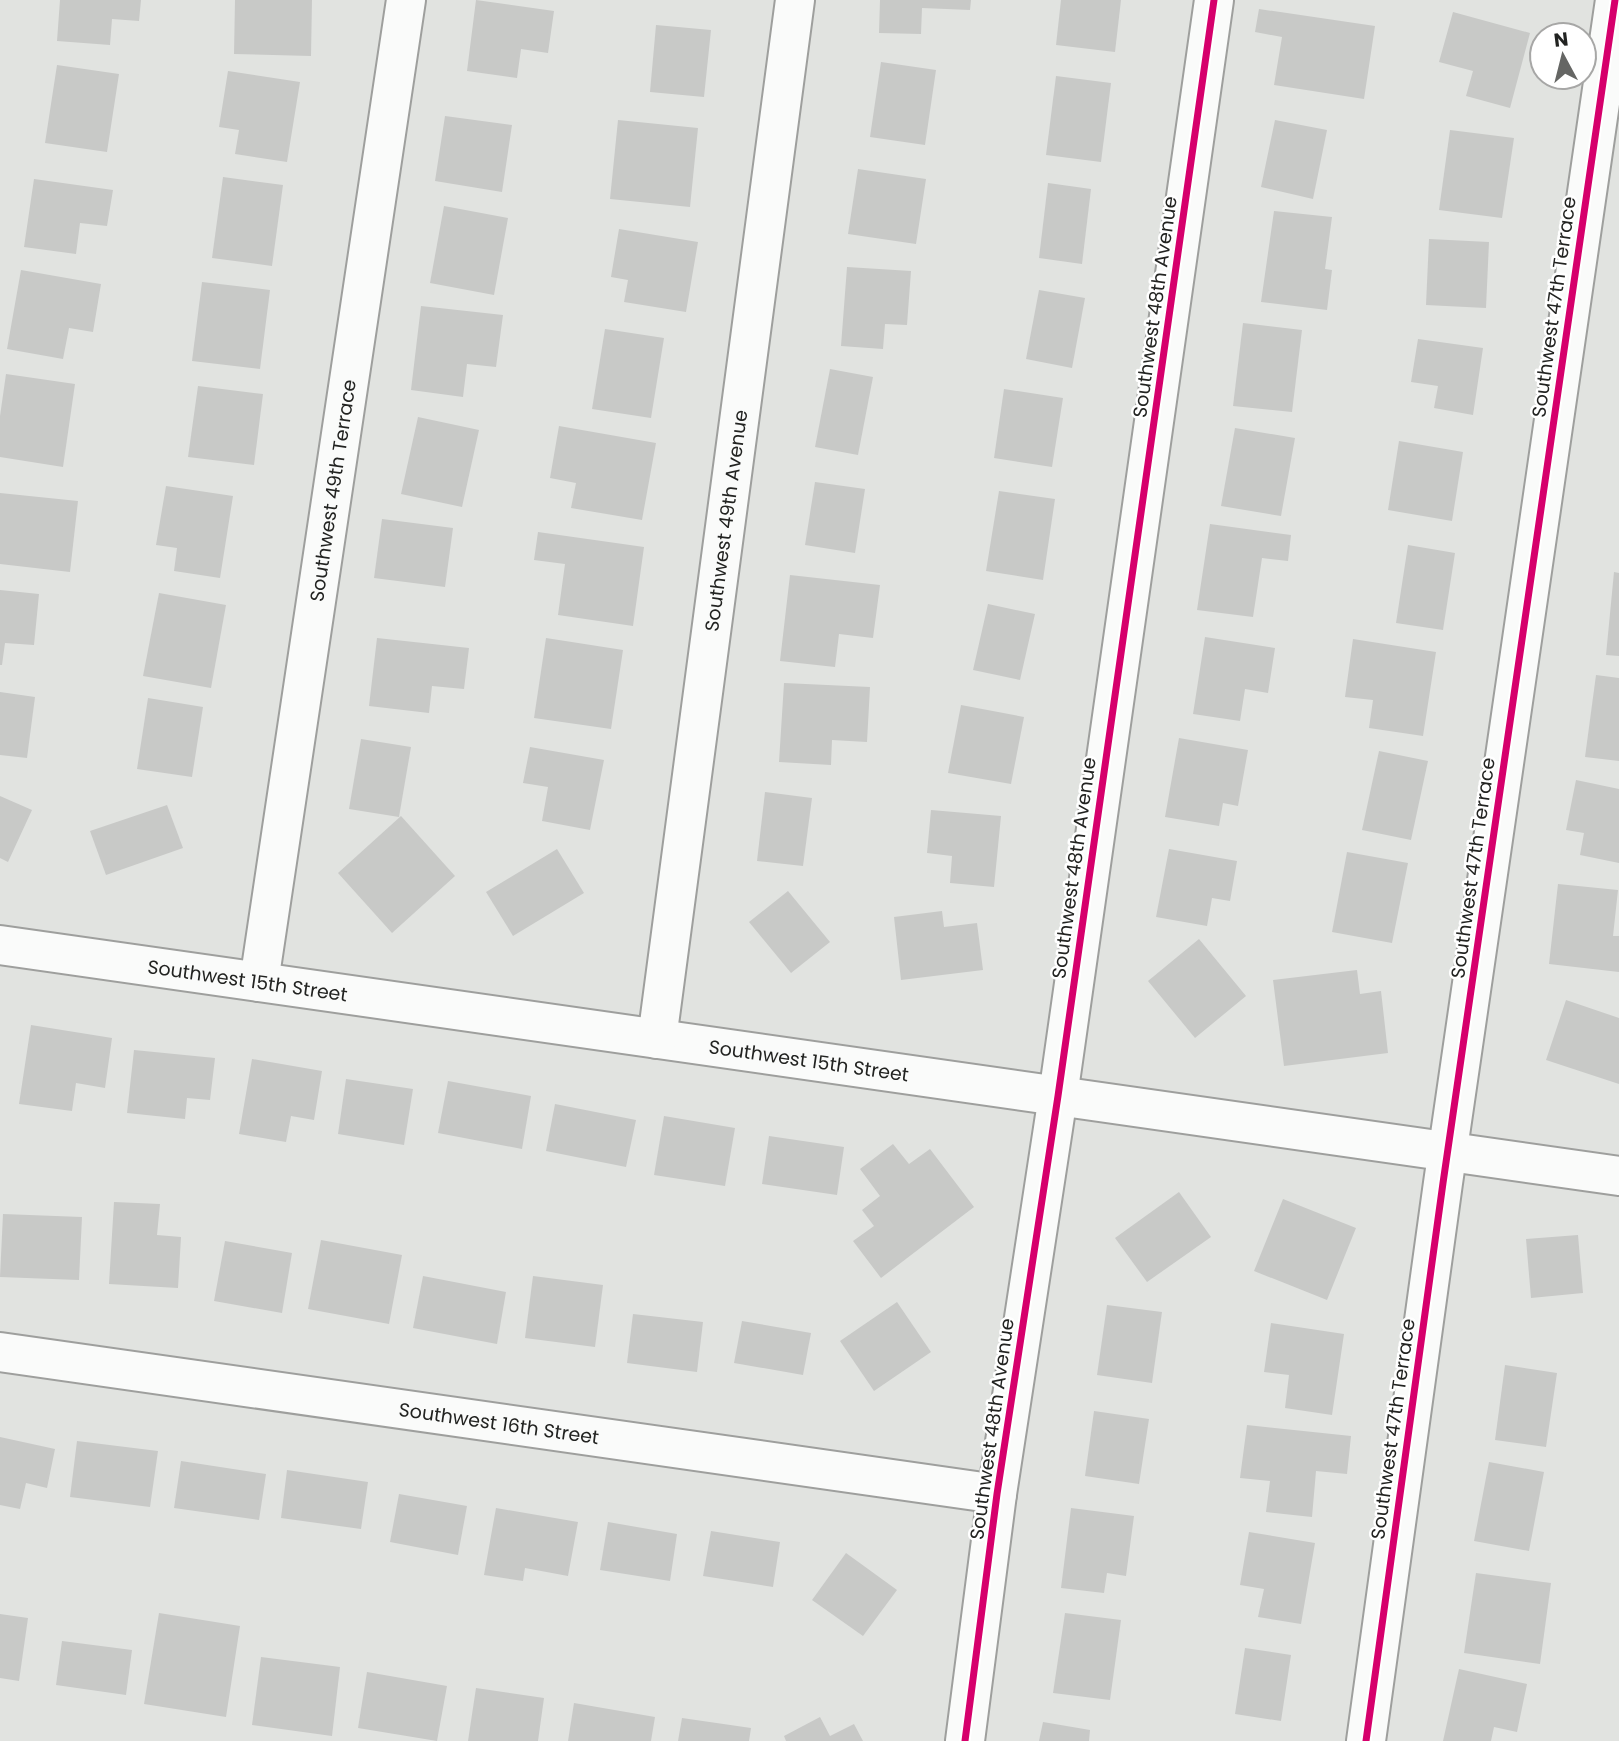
<svg xmlns="http://www.w3.org/2000/svg" width="1619" height="1741" font-family="Poppins,sans-serif">
<style>
.building{fill:#c8c9c7}
.lines{fill:none;stroke-linecap:round;stroke-linejoin:round}
.minor-casing{stroke:#9e9f9d;stroke-width:42}
.minor{stroke:#fafbfa;stroke-width:38}
.cycleway-casing{stroke:#fff;stroke-width:11}
.cycleway{stroke:#d6006c;stroke-width:7}
.labels{text-anchor:middle;dominant-baseline:central;stroke-width:5;stroke-linejoin:round;paint-order:stroke}
.street-label{font-size:19px;fill:#222321;stroke:#fff}
</style>
<rect width="100%" height="100%" fill="#e1e3e0"/>
<!-- building -->
<g class="building">
<path d="M 60,0 L 141,0 L 139,21 L 112,19 L 110,45 L 57,41 Z"/>
<path d="M 235,0 L 312,0 L 311,56 L 234,54 Z"/>
<path d="M 476,0 L 554,11 L 548,53 L 521,49 L 517,78 L 467,71 Z"/>
<path d="M 880,0 L 971,0 L 970,10 L 922,8 L 921,34 L 879,33 Z"/>
<path d="M 1061,0 L 1121,0 L 1115,52 L 1056,45 Z"/>
<path d="M 1259,9 L 1375,26 L 1364,99 L 1274,85 L 1282,37 L 1255,32 Z"/>
<path d="M 1453,12 L 1530,33 L 1510,108 L 1466,96 L 1473,71 L 1439,62 Z"/>
<path d="M 656,25 L 711,30 L 704,97 L 650,92 Z"/>
<path d="M 881,62 L 936,70 L 925,145 L 870,137 Z"/>
<path d="M 57,65 L 119,74 L 107,152 L 45,143 Z"/>
<path d="M 228,71 L 300,82 L 287,162 L 235,154 L 239,130 L 219,127 Z"/>
<path d="M 1056,76 L 1111,83 L 1101,162 L 1046,155 Z"/>
<path d="M 445,116 L 512,125 L 502,192 L 435,181 Z"/>
<path d="M 618,120 L 698,128 L 690,207 L 610,199 Z"/>
<path d="M 1275,120 L 1327,130 L 1313,199 L 1261,187 Z"/>
<path d="M 1450,130 L 1514,138 L 1502,218 L 1439,210 Z"/>
<path d="M 858,169 L 926,179 L 916,244 L 848,234 Z"/>
<path d="M 223,177 L 283,185 L 272,266 L 212,258 Z"/>
<path d="M 34,179 L 113,190 L 107,226 L 80,223 L 76,254 L 24,247 Z"/>
<path d="M 1048,183 L 1091,189 L 1082,264 L 1039,258 Z"/>
<path d="M 444,206 L 508,218 L 494,295 L 430,283 Z"/>
<path d="M 1274,211 L 1332,217 L 1325,269 L 1332,270 L 1327,310 L 1261,302 Z"/>
<path d="M 619,229 L 698,242 L 686,312 L 624,302 L 628,280 L 611,277 Z"/>
<path d="M 1429,239 L 1489,242 L 1486,308 L 1426,305 Z"/>
<path d="M 847,267 L 911,271 L 907,325 L 885,324 L 883,349 L 841,346 Z"/>
<path d="M 21,270 L 101,284 L 93,332 L 69,328 L 63,359 L 7,349 Z"/>
<path d="M 202,282 L 270,290 L 260,369 L 192,361 Z"/>
<path d="M 1039,290 L 1085,298 L 1072,368 L 1026,359 Z"/>
<path d="M 421,306 L 503,315 L 496,367 L 467,364 L 463,397 L 411,390 Z"/>
<path d="M 1243,323 L 1302,330 L 1292,412 L 1233,406 Z"/>
<path d="M 605,329 L 664,338 L 651,418 L 592,409 Z"/>
<path d="M 1418,339 L 1483,348 L 1473,415 L 1434,408 L 1438,386 L 1411,382 Z"/>
<path d="M 830,369 L 873,377 L 858,455 L 815,447 Z"/>
<path d="M 6,374 L 75,384 L 63,467 L 0,457 L 0,416 Z"/>
<path d="M 198,386 L 263,394 L 254,465 L 188,457 Z"/>
<path d="M 1004,389 L 1063,398 L 1052,467 L 994,458 Z"/>
<path d="M 418,417 L 479,430 L 462,507 L 401,494 Z"/>
<path d="M 559,426 L 656,443 L 642,520 L 571,508 L 576,483 L 550,478 Z"/>
<path d="M 1235,428 L 1295,438 L 1281,516 L 1221,506 Z"/>
<path d="M 1399,441 L 1463,452 L 1452,521 L 1388,510 Z"/>
<path d="M 815,482 L 865,489 L 855,553 L 805,545 Z"/>
<path d="M 166,486 L 233,496 L 220,578 L 174,571 L 177,548 L 156,545 Z"/>
<path d="M 999,491 L 1055,499 L 1043,580 L 986,571 Z"/>
<path d="M 0,493 L 78,501 L 70,572 L 0,564 Z"/>
<path d="M 382,519 L 453,528 L 445,587 L 374,578 Z"/>
<path d="M 1210,524 L 1291,535 L 1288,561 L 1262,558 L 1253,617 L 1197,610 Z"/>
<path d="M 538,532 L 644,547 L 633,626 L 558,615 L 565,564 L 534,560 Z"/>
<path d="M 1408,545 L 1455,553 L 1443,630 L 1396,623 Z"/>
<path d="M 1614,572 L 1619,573 L 1619,656 L 1606,655 Z"/>
<path d="M 790,575 L 880,585 L 873,638 L 839,634 L 835,667 L 780,661 Z"/>
<path d="M 0,590 L 39,594 L 34,645 L 5,643 L 2,665 L 0,665 Z"/>
<path d="M 159,593 L 226,605 L 211,688 L 143,676 Z"/>
<path d="M 988,604 L 1035,614 L 1020,680 L 973,670 Z"/>
<path d="M 1205,637 L 1275,648 L 1268,693 L 1245,689 L 1240,721 L 1193,714 Z"/>
<path d="M 377,638 L 469,648 L 464,689 L 432,686 L 429,713 L 369,706 Z"/>
<path d="M 546,638 L 623,650 L 611,729 L 534,718 Z"/>
<path d="M 1353,639 L 1436,652 L 1423,736 L 1369,728 L 1373,700 L 1345,697 Z"/>
<path d="M 1596,675 L 1619,678 L 1619,761 L 1585,757 Z"/>
<path d="M 784,683 L 870,687 L 867,742 L 832,740 L 831,765 L 779,762 Z"/>
<path d="M 0,692 L 35,697 L 27,758 L 0,755 Z"/>
<path d="M 148,698 L 203,707 L 192,777 L 137,769 Z"/>
<path d="M 961,705 L 1024,717 L 1011,784 L 948,773 Z"/>
<path d="M 1179,738 L 1248,750 L 1238,806 L 1223,803 L 1219,826 L 1165,817 Z"/>
<path d="M 361,739 L 411,747 L 399,817 L 349,809 Z"/>
<path d="M 530,747 L 604,760 L 590,830 L 542,821 L 548,787 L 523,783 Z"/>
<path d="M 1379,751 L 1428,761 L 1411,840 L 1362,830 Z"/>
<path d="M 1576,780 L 1619,789 L 1619,863 L 1580,855 L 1584,833 L 1566,830 Z"/>
<path d="M 765,792 L 812,798 L 803,866 L 757,861 Z"/>
<path d="M 0,796 L 32,810 L 8,862 L 0,858 Z"/>
<path d="M 167,805 L 183,848 L 106,875 L 90,831 Z"/>
<path d="M 931,810 L 1001,816 L 994,887 L 950,883 L 952,856 L 927,853 Z"/>
<path d="M 401,816 L 455,876 L 392,933 L 338,873 Z"/>
<path d="M 557,849 L 584,893 L 513,936 L 486,892 Z"/>
<path d="M 1169,849 L 1237,861 L 1230,901 L 1212,898 L 1207,926 L 1156,917 Z"/>
<path d="M 1347,852 L 1408,863 L 1392,943 L 1332,932 Z"/>
<path d="M 1558,884 L 1618,890 L 1613,936 L 1619,936 L 1619,972 L 1549,964 Z"/>
<path d="M 788,891 L 830,942 L 791,973 L 749,922 Z"/>
<path d="M 942,911 L 944,927 L 977,923 L 983,970 L 901,980 L 894,917 Z"/>
<path d="M 1199,939 L 1246,996 L 1195,1038 L 1148,981 Z"/>
<path d="M 1357,970 L 1360,994 L 1381,991 L 1388,1053 L 1284,1066 L 1273,980 Z"/>
<path d="M 1566,1000 L 1619,1018 L 1619,1084 L 1546,1060 Z"/>
<path d="M 31,1025 L 112,1038 L 105,1088 L 76,1083 L 72,1111 L 19,1104 Z"/>
<path d="M 134,1050 L 215,1058 L 210,1100 L 187,1098 L 185,1119 L 127,1113 Z"/>
<path d="M 252,1059 L 322,1071 L 314,1120 L 291,1116 L 286,1142 L 239,1134 Z"/>
<path d="M 346,1079 L 413,1089 L 404,1145 L 338,1134 Z"/>
<path d="M 448,1081 L 531,1096 L 522,1149 L 438,1133 Z"/>
<path d="M 555,1104 L 636,1120 L 626,1167 L 546,1151 Z"/>
<path d="M 664,1116 L 735,1128 L 725,1186 L 654,1175 Z"/>
<path d="M 769,1136 L 844,1147 L 837,1195 L 762,1184 Z"/>
<path d="M 893,1144 L 909,1164 L 930,1149 L 974,1207 L 881,1278 L 853,1241 L 874,1226 L 862,1210 L 880,1196 L 860,1169 Z"/>
<path d="M 1179,1192 L 1211,1237 L 1147,1282 L 1115,1238 Z"/>
<path d="M 1283,1199 L 1356,1228 L 1327,1300 L 1254,1271 Z"/>
<path d="M 114,1202 L 160,1204 L 157,1235 L 181,1237 L 178,1288 L 109,1284 Z"/>
<path d="M 3,1214 L 82,1217 L 79,1280 L 0,1277 Z"/>
<path d="M 1578,1235 L 1583,1293 L 1531,1298 L 1526,1239 Z"/>
<path d="M 321,1240 L 402,1255 L 389,1324 L 308,1309 Z"/>
<path d="M 225,1241 L 292,1253 L 282,1313 L 214,1301 Z"/>
<path d="M 423,1276 L 506,1292 L 497,1344 L 413,1328 Z"/>
<path d="M 533,1276 L 603,1285 L 595,1347 L 525,1338 Z"/>
<path d="M 897,1302 L 931,1352 L 874,1391 L 840,1341 Z"/>
<path d="M 1107,1305 L 1162,1312 L 1152,1383 L 1097,1375 Z"/>
<path d="M 633,1314 L 703,1322 L 697,1372 L 627,1363 Z"/>
<path d="M 742,1321 L 811,1333 L 803,1375 L 734,1363 Z"/>
<path d="M 1271,1323 L 1344,1334 L 1332,1415 L 1285,1408 L 1289,1375 L 1264,1372 Z"/>
<path d="M 1505,1365 L 1557,1373 L 1546,1447 L 1495,1440 Z"/>
<path d="M 1094,1411 L 1149,1419 L 1139,1484 L 1085,1476 Z"/>
<path d="M 1247,1425 L 1351,1436 L 1347,1474 L 1316,1471 L 1312,1517 L 1266,1512 L 1270,1481 L 1240,1478 Z"/>
<path d="M 0,1437 L 55,1449 L 47,1488 L 26,1483 L 20,1509 L 0,1505 Z"/>
<path d="M 77,1441 L 158,1451 L 150,1507 L 70,1497 Z"/>
<path d="M 181,1461 L 266,1474 L 259,1520 L 174,1508 Z"/>
<path d="M 1489,1462 L 1544,1472 L 1529,1551 L 1474,1541 Z"/>
<path d="M 287,1470 L 368,1482 L 361,1529 L 281,1518 Z"/>
<path d="M 399,1494 L 467,1506 L 458,1555 L 390,1542 Z"/>
<path d="M 496,1508 L 578,1522 L 568,1576 L 525,1568 L 523,1581 L 484,1575 Z"/>
<path d="M 1071,1508 L 1134,1516 L 1126,1576 L 1107,1573 L 1104,1593 L 1061,1588 Z"/>
<path d="M 608,1522 L 677,1534 L 670,1581 L 600,1570 Z"/>
<path d="M 711,1531 L 780,1542 L 773,1587 L 703,1576 Z"/>
<path d="M 1249,1532 L 1315,1543 L 1301,1624 L 1258,1617 L 1264,1589 L 1240,1585 Z"/>
<path d="M 846,1553 L 897,1590 L 863,1636 L 812,1600 Z"/>
<path d="M 1476,1573 L 1551,1583 L 1540,1664 L 1464,1653 Z"/>
<path d="M 159,1613 L 240,1626 L 226,1717 L 144,1704 Z"/>
<path d="M 1065,1613 L 1121,1620 L 1110,1700 L 1053,1693 Z"/>
<path d="M 0,1614 L 28,1618 L 19,1681 L 0,1678 Z"/>
<path d="M 62,1641 L 132,1650 L 126,1695 L 56,1685 Z"/>
<path d="M 1245,1648 L 1291,1655 L 1281,1721 L 1235,1714 Z"/>
<path d="M 261,1657 L 340,1667 L 332,1736 L 252,1725 Z"/>
<path d="M 1459,1669 L 1527,1684 L 1517,1732 L 1494,1727 L 1491,1741 L 1443,1741 Z"/>
<path d="M 367,1672 L 447,1686 L 437,1741 L 358,1728 Z"/>
<path d="M 476,1688 L 544,1698 L 538,1741 L 468,1741 Z"/>
<path d="M 574,1703 L 655,1717 L 651,1741 L 568,1741 Z"/>
<path d="M 820,1717 L 830,1736 L 854,1724 L 863,1741 L 786,1741 L 784,1736 Z"/>
<path d="M 682,1718 L 751,1728 L 749,1741 L 678,1741 Z"/>
<path d="M 1043,1722 L 1090,1730 L 1089,1741 L 1039,1741 Z"/>
</g>
<g class="lines">
<!-- minor casing -->
<g class="minor-casing">
<g id="minor">
<path id="s1" d="M 0,945 L 1619,1176"/>
<path id="s2" d="M 259,982 L 406,0"/>
<path id="s3" d="M 657,1039 L 795,0"/>
<path id="s4" d="M 0,1352 L 997,1494"/>
<path d="M 965,1741 L 997,1494 L 1058,1096 L 1214,0"/>
<path d="M 1366,1741 L 1443,1183 L 1615,0"/>
</g>
</g>
<!-- minor -->
<use href="#minor" class="minor"/>
<!-- cycleway casing -->
<g class="cycleway-casing">
<g id="cycleway">
<path d="M 965,1741 L 997,1494 L 1058,1096 L 1214,0"/>
<path d="M 1366,1741 L 1443,1183 L 1615,0"/>
</g>
</g>
<!-- cycleway -->
<use href="#cycleway" class="cycleway"/>
</g>
<g class="labels">
<!-- street labels -->
<g class="street-label">
<text transform="translate(1155 307) rotate(-82)">Southwest 48th Avenue</text>
<text transform="translate(1554 307) rotate(-82)">Southwest 47th Terrace</text>
<text stroke="none"><textPath href="#s2" startOffset="497">Southwest 49th Terrace</textPath></text>
<text stroke="none"><textPath href="#s3" startOffset="523">Southwest 49th Avenue</textPath></text>
<text transform="translate(1074 868) rotate(-82)">Southwest 48th Avenue</text>
<text transform="translate(1473 868) rotate(-82)">Southwest 47th Terrace</text>
<text stroke="none"><textPath href="#s1" startOffset="250">Southwest 15th Street</textPath></text>
<text stroke="none"><textPath href="#s1" startOffset="817">Southwest 15th Street</textPath></text>
<text stroke="none"><textPath href="#s4" startOffset="504">Southwest 16th Street</textPath></text>
<text transform="translate(992 1429) rotate(-82)">Southwest 48th Avenue</text>
<text transform="translate(1393 1429) rotate(-82)">Southwest 47th Terrace</text>
</g>
</g>
<!-- north arrow -->
<g transform="translate(1563 56) rotate(353)"><circle r="33" fill="#ffffff" stroke="#a7a7a6" stroke-width="2"/>
<path d="M0-5L12 26L0 18L-12 26Z" fill="#656664"/>
<text y="-10" font-size="19" font-weight="bold" text-anchor="middle" fill="#222321">N</text>
</g>
</svg>
